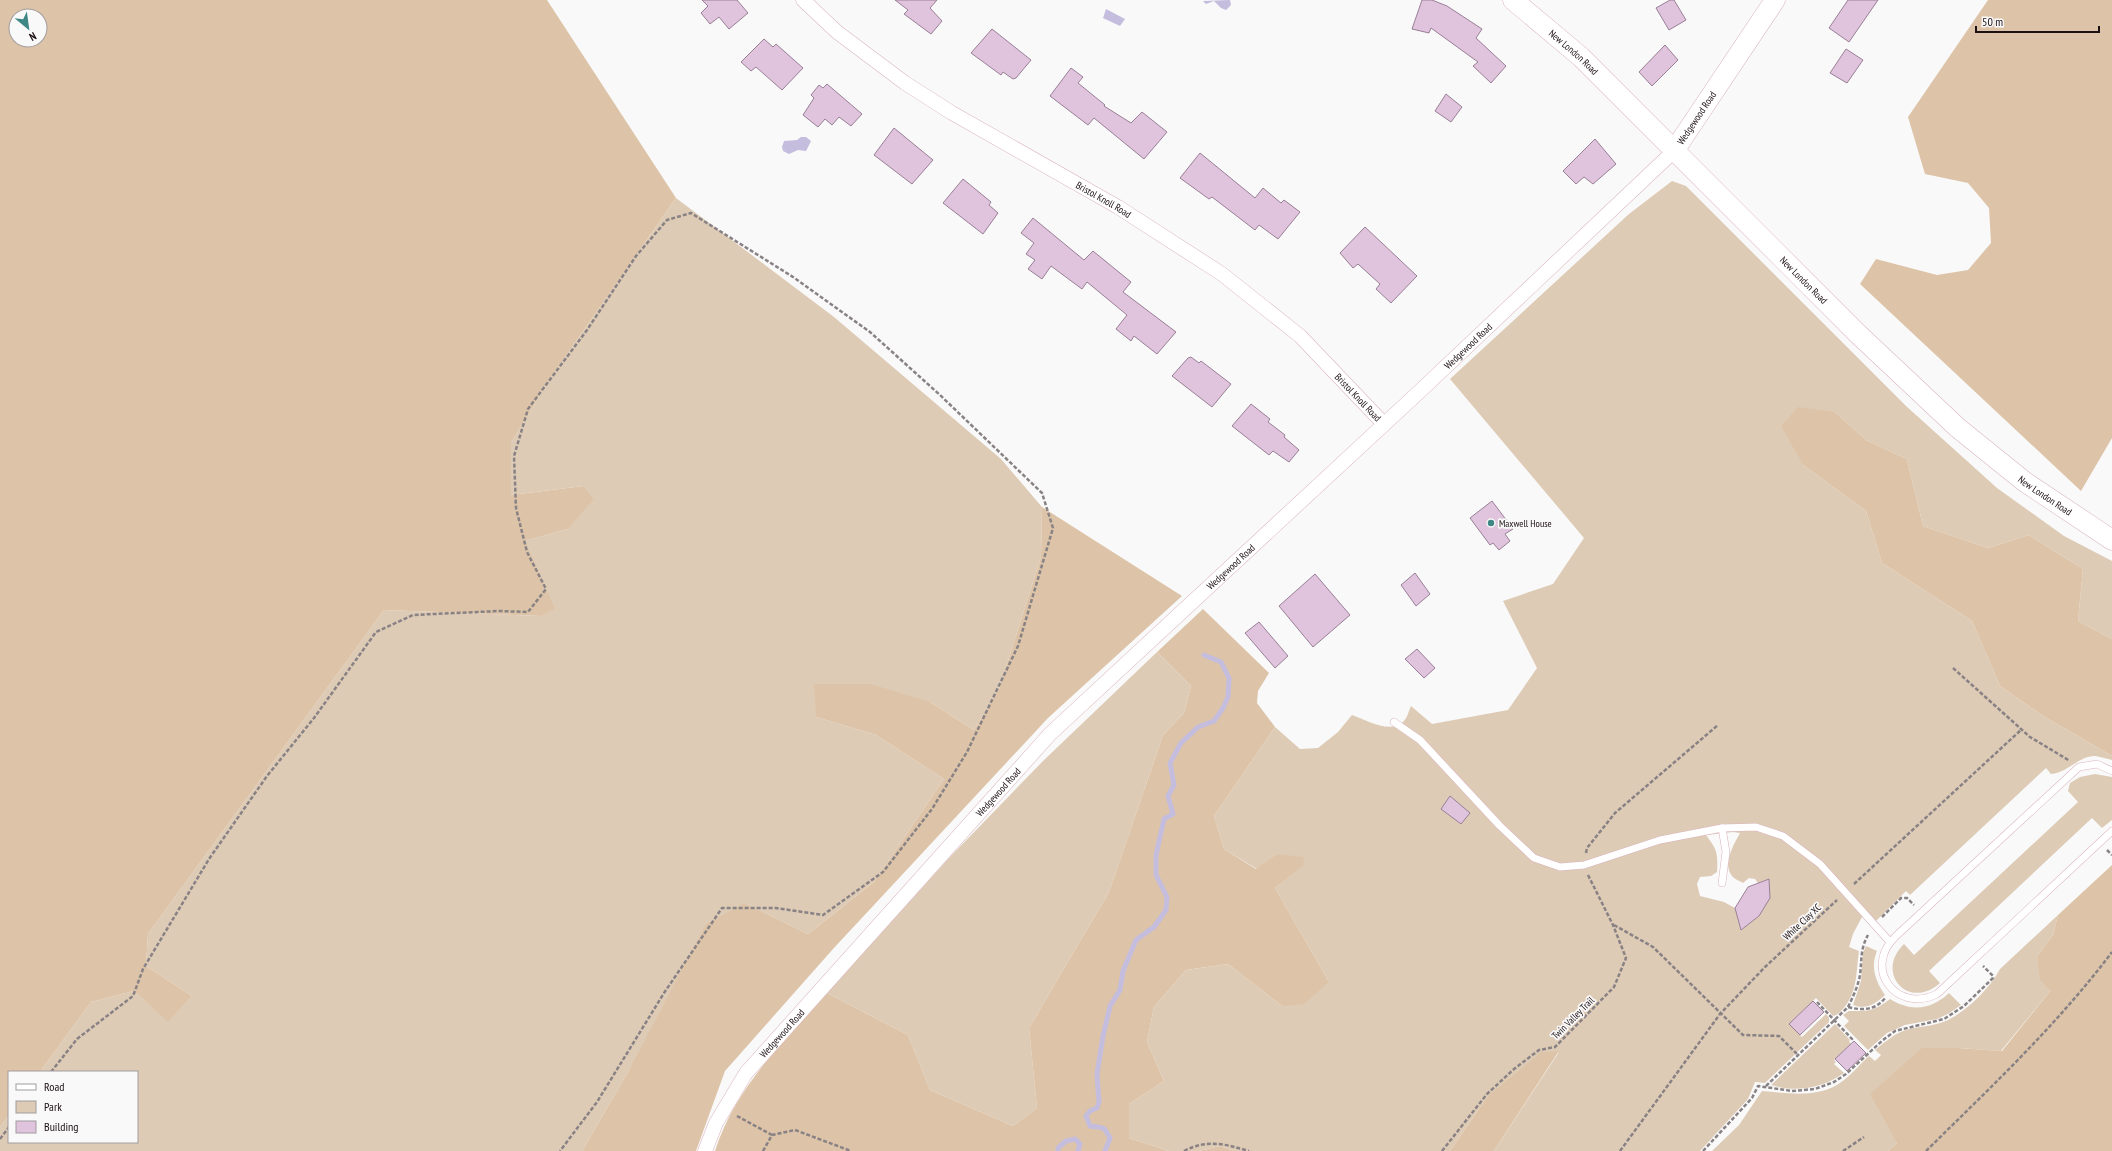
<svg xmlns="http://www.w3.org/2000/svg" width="2112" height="1151" font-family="'PT Sans Narrow',sans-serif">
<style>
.green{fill:#decbb6;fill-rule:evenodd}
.forest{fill:#ddc4a8;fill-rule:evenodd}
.water{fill:#c4bdde}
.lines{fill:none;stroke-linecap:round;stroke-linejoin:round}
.stream{stroke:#c4bdde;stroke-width:5}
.building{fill:#e0c4dd;stroke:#997f96}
.lane-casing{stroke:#dab4bc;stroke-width:8}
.street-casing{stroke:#dab4bc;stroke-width:15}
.secondary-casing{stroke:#dab4bc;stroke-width:21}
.path{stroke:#898284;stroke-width:2.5;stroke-dasharray:4 2;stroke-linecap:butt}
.lane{stroke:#fff;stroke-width:7}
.street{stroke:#fff;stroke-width:14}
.secondary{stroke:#fff;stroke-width:20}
.poi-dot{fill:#3e8785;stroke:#f9f9f9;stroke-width:1.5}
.labels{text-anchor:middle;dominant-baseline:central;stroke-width:3.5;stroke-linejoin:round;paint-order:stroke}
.street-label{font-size:10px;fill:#1d1013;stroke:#f9f9f9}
.poi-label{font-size:10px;fill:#1d1013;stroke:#f9f9f9;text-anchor:start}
</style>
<rect width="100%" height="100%" fill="#f9f9f9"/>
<!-- green -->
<g class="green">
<path d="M 1672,181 L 1686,186 L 1906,406 L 1997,488 L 2064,536 L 2112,561 L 2112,639 L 2078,621 L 2083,569 L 2029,535 L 1988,548 L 1923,526 L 1907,459 L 1866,440 L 1835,412 L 1803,465 L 1866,511 L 1882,563 L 1972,621 L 2000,686 L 2043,716 L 2112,756 L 2112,760 C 2107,759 2101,757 2096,756 C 2079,755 2068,773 2051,774 L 2046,768 L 1910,895 L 1906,891 L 1872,925 L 1862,917 L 1853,934 L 1849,947 L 1859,951 C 1856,971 1858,992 1843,1009 C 1840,1012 1838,1015 1833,1016 L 1816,998 L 1789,1024 L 1802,1037 L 1826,1014 L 1829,1018 L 1829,1022 L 1765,1083 L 1755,1082 L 1748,1099 L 1700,1151 L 1494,1151 L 1559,1052 L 1487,1097 L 1450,1151 L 1235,1151 L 1220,1146 L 1199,1151 L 1169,1151 L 1129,1138 L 1129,1104 L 1164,1081 L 1147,1042 L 1154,1007 L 1186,970 L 1228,964 L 1282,1006 L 1329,982 L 1275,888 L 1302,866 L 1276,854 L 1257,869 L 1224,849 L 1214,816 L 1275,727 L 1300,749 L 1318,748 L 1338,732 L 1352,715 C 1366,720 1390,734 1403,722 C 1407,719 1409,710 1411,706 L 1432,724 L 1508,710 L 1537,668 L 1503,601 L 1553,584 L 1584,538 L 1450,379 L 1629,214 ZM 1733,832 L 1740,833 C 1734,844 1722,864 1732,876 C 1734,879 1740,881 1743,883 L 1749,878 L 1755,879 L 1758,883 L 1768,879 L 1759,916 L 1741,930 L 1735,908 L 1724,902 L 1700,896 L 1697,884 L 1700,877 L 1711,876 L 1717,872 C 1718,852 1717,850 1706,835 Z"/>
<path d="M 676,198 L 834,317 L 1001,459 L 1042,507 L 1041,557 L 999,689 L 974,730 L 930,702 L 816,717 L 876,735 L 944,779 L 874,882 L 808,934 L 745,903 L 629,1070 L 582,1151 L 0,1151 L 0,1127 L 9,1115 L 9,1142 L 137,1142 L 137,1072 L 40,1072 L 91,1002 L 134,991 L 168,1021 L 192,996 L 146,966 L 148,934 L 384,610 L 540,616 L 525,541 L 568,529 L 583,486 L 511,495 L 511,443 L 549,380 Z"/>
<path d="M 1157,652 L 1191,686 L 1184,713 L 1163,735 L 1109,892 L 1029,1028 L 1037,1108 L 1013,1126 L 930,1090 L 908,1035 L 827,993 L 949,858 L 1043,761 Z"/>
<path d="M 2095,774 L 2112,777 L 2112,820 L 2102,828 L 2092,818 L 1929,971 L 1940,983 C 1909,1011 1874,973 1904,944 L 1914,955 L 2078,802 L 2068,791 L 2070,783 L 2080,777 Z"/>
<path d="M 2058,915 L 2053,935 L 2037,956 L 2050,991 L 2001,1051 L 1959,1048 L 1897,1143 L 1888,1151 L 1712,1151 L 1739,1125 L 1762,1091 C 1786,1093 1814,1098 1837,1085 C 1849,1078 1859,1065 1869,1056 L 1875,1061 L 1881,1055 L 1875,1050 C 1885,1042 1896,1032 1909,1029 C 1922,1026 1935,1026 1948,1020 C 1968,1010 1990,988 2000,969 Z"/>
<path d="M 1866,946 L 1877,951 C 1870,967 1876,982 1885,995 C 1875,1004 1867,1010 1853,1005 L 1861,981 L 1863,953 Z"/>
<path d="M 1949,993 L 1961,1005 L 1948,1014 L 1937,1019 L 1905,1025 L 1887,1033 L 1868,1050 L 1844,1026 L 1849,1021 L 1843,1015 L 1849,1011 C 1868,1011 1873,1012 1890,999 C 1911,1012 1931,1010 1949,993 Z"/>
<path d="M 1835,1024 L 1850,1040 L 1849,1041 L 1851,1044 L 1834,1060 L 1836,1062 L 1834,1064 L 1844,1073 C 1823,1088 1796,1093 1771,1085 Z"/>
</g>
<!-- forest -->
<g class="forest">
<path d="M 0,0 L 547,0 L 676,198 L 549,380 L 511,443 L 511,495 L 583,486 L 594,499 L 568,529 L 525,541 L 555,609 L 540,616 L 384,610 L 148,934 L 146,966 L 192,996 L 168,1022 L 134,991 L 91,1002 L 40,1072 L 9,1072 L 9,1115 L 0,1127 ZM 16,16 L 40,16 L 40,40 L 16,40 Z"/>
<path d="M 1988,0 L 2112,0 L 2112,438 L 2081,491 L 1860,284 L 1876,259 L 1937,275 L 1968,270 L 1991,243 L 1989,208 L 1968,183 L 1925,174 L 1908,117 Z"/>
<path d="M 1798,407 L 1835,412 L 1866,440 L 1907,459 L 1923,526 L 1988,548 L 2029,535 L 2083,569 L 2078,621 L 2112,639 L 2112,756 L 2043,716 L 2000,686 L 1972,621 L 1882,563 L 1866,511 L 1803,465 L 1781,426 Z"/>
<path d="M 1042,507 L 1182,596 L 1048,718 L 833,949 L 725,1071 L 696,1151 L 582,1151 L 629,1070 L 706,924 L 745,903 L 808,934 L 874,882 L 944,779 L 876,735 L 816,717 L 814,684 L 871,684 L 930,702 L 974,730 L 999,689 L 1041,557 Z"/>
<path d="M 1203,609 L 1269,673 L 1258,691 L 1257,703 L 1275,727 L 1214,816 L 1224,849 L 1256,869 L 1276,854 L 1304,857 L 1303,866 L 1275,888 L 1329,982 L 1304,1004 L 1282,1006 L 1228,964 L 1186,970 L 1154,1007 L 1147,1042 L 1164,1081 L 1129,1104 L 1129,1138 L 1169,1151 L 715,1151 C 736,1086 783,1043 827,993 L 908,1035 L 930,1090 L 1013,1126 L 1037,1108 L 1029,1028 L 1109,892 L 1163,735 L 1184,713 L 1191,686 L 1157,652 Z"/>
<path d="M 2112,865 L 2112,1151 L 1888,1151 L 1897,1143 L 1870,1094 L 1922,1048 L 1959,1048 L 2002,1051 L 2050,991 L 2040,980 L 2037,956 L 2053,935 L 2058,915 Z"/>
<path d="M 1559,1051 L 1494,1151 L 1450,1151 L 1487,1097 L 1541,1052 Z"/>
<path d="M 1220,1146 L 1235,1151 L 1199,1151 Z"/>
</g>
<!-- water -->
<g class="water">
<path d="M 1230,0 L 1231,5 L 1226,10 L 1221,8 L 1214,1 L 1206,4 L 1203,1 Z"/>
<path d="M 1106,9 L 1125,19 L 1120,26 L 1103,18 Z"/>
<path d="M 801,137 L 806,137 L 811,141 L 806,151 L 798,150 L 789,154 L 783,151 L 782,147 L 784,141 L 797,140 Z"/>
</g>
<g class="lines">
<!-- stream -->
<g class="stream">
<path d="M 1058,1151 L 1058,1148 L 1066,1141 L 1075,1139 L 1080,1144 L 1078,1151"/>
<path d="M 1105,1151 L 1110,1138 C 1103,1125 1104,1128 1090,1126 L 1086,1116 L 1090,1111 L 1097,1108 L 1099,1102 L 1097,1074 L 1103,1036 L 1110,1006 L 1120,990 L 1123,971 L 1136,940 L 1154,927 L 1166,910 L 1167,897 L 1156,875 L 1156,855 L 1164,819 L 1173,814 L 1168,796 L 1174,785 L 1170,763 L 1181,743 L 1198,727 L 1214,721 L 1223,708 L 1228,697 L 1229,678 L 1221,662 L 1204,655"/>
</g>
</g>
<!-- building -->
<g class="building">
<path d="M 702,0 L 737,0 L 748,13 L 729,29 L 719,17 L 710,24 L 701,13 L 708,6 Z"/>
<path d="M 895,0 L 937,0 L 930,8 L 942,21 L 931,34 L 904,14 L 908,10 Z"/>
<path d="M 1422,0 L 1432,0 L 1447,6 L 1482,29 L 1476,38 L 1506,66 L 1491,83 L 1473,66 L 1478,62 L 1431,28 L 1429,33 L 1412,29 Z"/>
<path d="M 1670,0 L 1674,0 L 1686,20 L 1669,30 L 1656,8 Z"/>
<path d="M 1848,0 L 1878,0 L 1849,42 L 1829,28 Z"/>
<path d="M 992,29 L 1031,60 L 1016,78 L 1013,79 L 1003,72 L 1001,75 L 971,53 Z"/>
<path d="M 764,39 L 773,47 L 776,44 L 803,68 L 782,90 L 756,67 L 751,71 L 741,62 Z"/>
<path d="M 1665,45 L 1678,60 L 1652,86 L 1639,72 Z"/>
<path d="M 1846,49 L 1863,60 L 1847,83 L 1830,73 Z"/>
<path d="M 1071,68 L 1083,77 L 1078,83 L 1105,105 L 1104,106 L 1131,123 L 1142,112 L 1167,132 L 1144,159 L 1094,118 L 1088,125 L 1050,96 Z"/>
<path d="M 827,84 L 862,114 L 851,126 L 839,117 L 832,125 L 825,119 L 818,127 L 803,115 L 814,98 L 811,95 L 819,85 L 823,88 Z"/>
<path d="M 1446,94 L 1462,107 L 1451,122 L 1435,111 Z"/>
<path d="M 894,128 L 933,160 L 912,184 L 874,155 Z"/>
<path d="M 1595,139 L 1616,164 L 1593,184 L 1584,177 L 1576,184 L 1563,171 Z"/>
<path d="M 1200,153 L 1255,198 L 1263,188 L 1281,203 L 1284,200 L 1300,212 L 1278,239 L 1259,225 L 1255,230 L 1212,197 L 1209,199 L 1180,178 Z"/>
<path d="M 963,179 L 991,202 L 989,205 L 998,213 L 983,234 L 943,203 Z"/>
<path d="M 1033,218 L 1084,260 L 1093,251 L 1131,282 L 1123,292 L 1176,332 L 1157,354 L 1134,336 L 1131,341 L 1116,329 L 1127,315 L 1087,282 L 1082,289 L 1051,266 L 1042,279 L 1028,269 L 1035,260 L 1026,254 L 1034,243 L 1021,233 Z"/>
<path d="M 1365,227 L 1417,276 L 1391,303 L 1376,289 L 1380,284 L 1358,264 L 1353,268 L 1340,253 Z"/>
<path d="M 1191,357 L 1199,363 L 1201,361 L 1231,384 L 1212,407 L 1172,376 L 1188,358 Z"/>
<path d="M 1251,404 L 1270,419 L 1268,422 L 1285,435 L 1284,437 L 1299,450 L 1289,462 L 1273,451 L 1269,455 L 1232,426 Z"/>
<path d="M 1492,501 L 1513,529 L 1505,534 L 1510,541 L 1499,550 L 1493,543 L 1490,545 L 1470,518 Z"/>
<path d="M 1415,573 L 1430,594 L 1416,606 L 1401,585 Z"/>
<path d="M 1315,574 L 1350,615 L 1313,647 L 1279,606 Z"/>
<path d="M 1259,622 L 1288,656 L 1275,668 L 1245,633 Z"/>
<path d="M 1417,649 L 1435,668 L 1424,678 L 1405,659 Z"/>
<path d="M 1450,796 L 1470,813 L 1461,824 L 1441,809 Z"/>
<path d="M 1769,879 L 1770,898 L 1759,916 L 1741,930 L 1735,908 L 1748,887 Z"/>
<path d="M 1813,1001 L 1824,1012 L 1800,1035 L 1789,1024 Z"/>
<path d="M 1854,1041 L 1866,1053 L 1847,1071 L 1835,1059 Z"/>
</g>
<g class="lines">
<!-- lane casing -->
<g class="lane-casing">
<g id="lane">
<path d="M 1394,722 L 1420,740 L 1500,826 L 1534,858 L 1560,867 L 1584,865 L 1660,840 L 1722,828 L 1756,827 L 1783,836 L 1820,864 L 1890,942"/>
<path d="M 2112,771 L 2097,764 L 2079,767 L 1896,936 C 1862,968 1896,1014 1937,994 L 2112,831"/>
<path d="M 1722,828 L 1726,852 L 1722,883"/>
</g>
</g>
<!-- street casing -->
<g class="street-casing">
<g id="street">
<path id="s1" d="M 803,0 L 837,32 L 905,83 L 952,113 L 1118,207 L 1222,274 L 1300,336 L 1384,424"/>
<path id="s2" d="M 705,1151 L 716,1123 L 746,1073 L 1050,734 L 1419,392 L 1674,151"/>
</g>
</g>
<!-- secondary casing -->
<g class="secondary-casing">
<g id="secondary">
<path id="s3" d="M 1513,0 L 1581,57 L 1858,334 L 1958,428 L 2025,482 L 2112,540"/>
<path id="s4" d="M 1674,151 L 1775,0"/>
</g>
</g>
<!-- path -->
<g class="path">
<path d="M 1953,668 L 2030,737 L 2070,761"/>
<path d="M 2107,850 L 2112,855"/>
<path d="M 1586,853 L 1587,848 L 1615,813 L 1718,725"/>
<path d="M 1854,884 L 2022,729"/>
<path d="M 1882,917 L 1901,898 L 1907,898 L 1914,905"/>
<path d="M 1614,925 L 1653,947 L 1743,1035 L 1779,1036 L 1798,1055"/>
<path d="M 1817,1002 L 1853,1040"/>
<path d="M 1848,1007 C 1853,997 1858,986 1860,975 C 1862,960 1860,949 1868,935"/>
<path d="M 51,1072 L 77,1039 L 133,996 L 143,969 L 209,859 L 267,776 L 314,718 L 376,632 L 413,615 L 499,611 L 528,612 L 546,589 L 527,552 L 516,508 L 514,456 L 528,409 L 587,330 L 636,256 L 667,220 L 691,213 L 793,277 L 870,332 L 940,395 L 1042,493 L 1053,528 L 1018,646 L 967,752 L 932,809 L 883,872 L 823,915 L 776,908 L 722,908 L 664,993 L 597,1102 L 560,1151"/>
<path d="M 1766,1086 L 1848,1007 C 1863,1011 1876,1010 1886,997"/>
<path d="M 737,1116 L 772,1135"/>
<path d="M 0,1139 L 9,1127"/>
<path d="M 763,1151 L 772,1135 L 795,1130 L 851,1151"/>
<path d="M 1184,1151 C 1207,1139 1225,1144 1249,1151"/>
<path d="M 1442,1151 L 1487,1094 L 1514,1069 L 1539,1050 L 1555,1047 L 1614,987 L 1626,958 L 1613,925 L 1588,875"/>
<path d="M 1620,1151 L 1720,1014 L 1765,967 L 1837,900"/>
<path d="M 1703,1151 L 1752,1098 L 1758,1086 L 1792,1091 L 1815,1089 L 1834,1082 L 1846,1074 L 1883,1040 L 1895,1031 L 1944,1019 L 1964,1006 L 1993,978 L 1993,976 L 1983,966"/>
<path d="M 1843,1151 L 1864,1137"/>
<path d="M 1926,1151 C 1991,1087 2057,1025 2112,952"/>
</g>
<!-- lane -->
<use href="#lane" class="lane"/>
<!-- street -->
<use href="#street" class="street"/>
<!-- secondary -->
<use href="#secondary" class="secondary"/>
</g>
<!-- markers -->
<circle class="poi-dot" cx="1491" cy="523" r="4"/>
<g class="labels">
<!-- street labels -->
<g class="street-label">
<text stroke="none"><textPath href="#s3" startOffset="80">New London Road</textPath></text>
<text stroke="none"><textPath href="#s4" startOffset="40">Wedgewood Road</textPath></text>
<text stroke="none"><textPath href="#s1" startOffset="362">Bristol Knoll Road</textPath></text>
<text stroke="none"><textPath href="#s3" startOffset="404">New London Road</textPath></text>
<text stroke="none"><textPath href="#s2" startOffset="1114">Wedgewood Road</textPath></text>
<text stroke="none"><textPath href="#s1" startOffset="686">Bristol Knoll Road</textPath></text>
<text stroke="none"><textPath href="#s3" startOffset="728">New London Road</textPath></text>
<text stroke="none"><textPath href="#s2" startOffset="790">Wedgewood Road</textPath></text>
<text stroke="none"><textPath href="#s2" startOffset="466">Wedgewood Road</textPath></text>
<text transform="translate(1802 922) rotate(-43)">White Clay XC</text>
<text transform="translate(1573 1018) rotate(-45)">Twin Valley Trail</text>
<text stroke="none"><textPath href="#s2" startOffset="142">Wedgewood Road</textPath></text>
</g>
<!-- poi labels -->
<g class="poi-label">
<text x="1499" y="523">Maxwell House</text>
</g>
</g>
<!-- legend -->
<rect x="8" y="1071" width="130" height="72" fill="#f9f9f9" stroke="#a19c9d"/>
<rect x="16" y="1084" width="20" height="6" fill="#ffffff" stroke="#a19c9d"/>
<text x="44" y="1091" font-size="12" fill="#1d1013">Road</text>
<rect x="16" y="1101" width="20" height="12" fill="#decbb6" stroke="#a19c9d"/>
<text x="44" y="1111" font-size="12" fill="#1d1013">Park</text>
<rect x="16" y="1121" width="20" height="12" fill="#e0c4dd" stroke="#a19c9d"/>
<text x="44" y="1131" font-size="12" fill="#1d1013">Building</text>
<!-- north arrow -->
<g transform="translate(28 28) rotate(151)"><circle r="19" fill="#f9f9f9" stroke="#a19c9d"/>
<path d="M0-3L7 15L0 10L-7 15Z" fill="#3e8785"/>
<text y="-6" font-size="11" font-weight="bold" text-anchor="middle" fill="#1d1013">N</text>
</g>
<!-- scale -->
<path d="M1976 26v6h123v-6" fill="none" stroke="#1d1013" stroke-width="2"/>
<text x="1982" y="26" font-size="12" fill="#1d1013" stroke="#f9f9f9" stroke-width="3" paint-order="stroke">50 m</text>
</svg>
